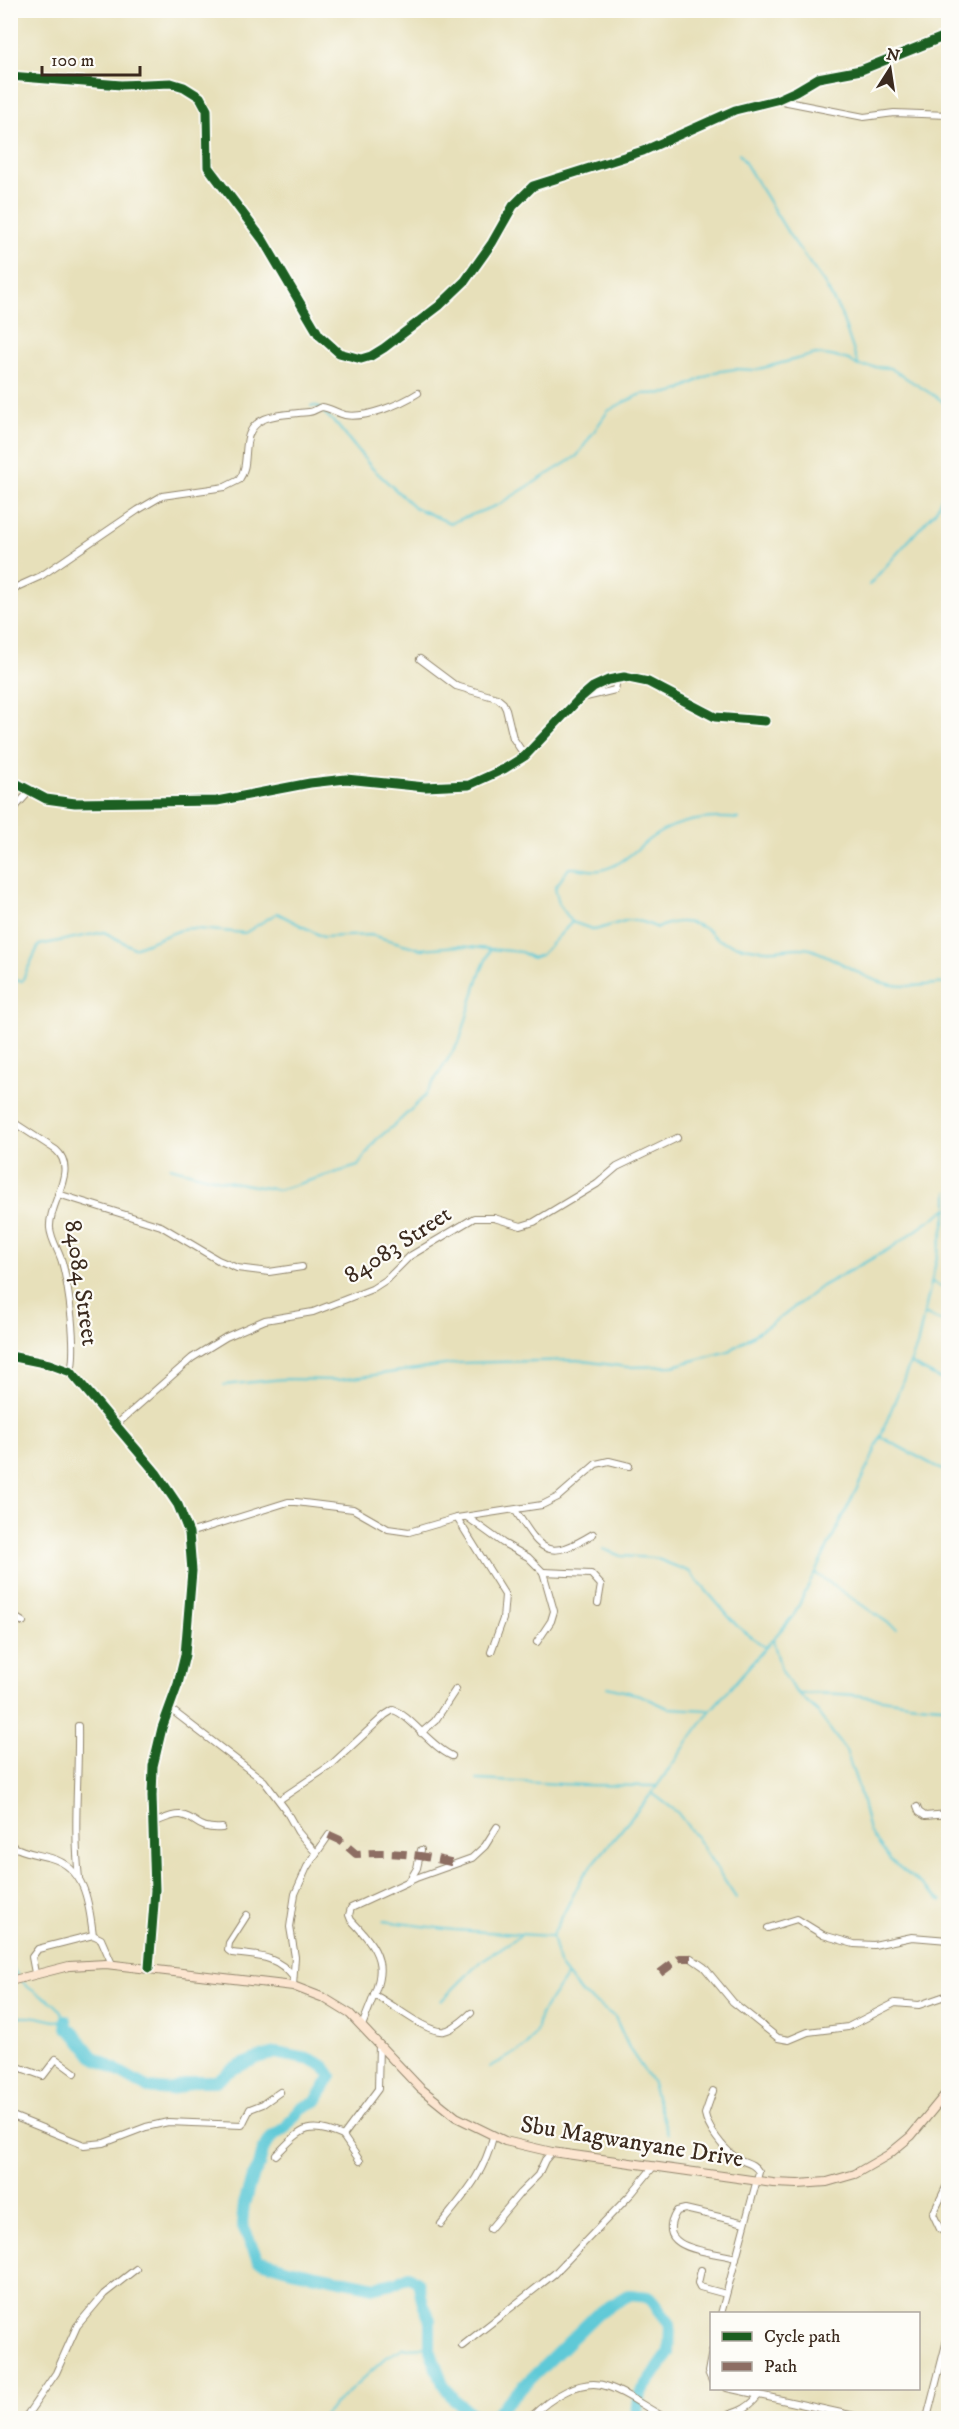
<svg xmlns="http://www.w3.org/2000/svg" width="959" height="2429" font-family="'IM FELL DW Pica',serif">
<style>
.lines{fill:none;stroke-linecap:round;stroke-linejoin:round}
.stream{stroke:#5ec9d7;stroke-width:2}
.river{stroke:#5ec9d7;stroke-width:12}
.street-casing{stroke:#91856c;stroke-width:8}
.secondary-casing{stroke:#91856c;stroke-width:10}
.street{stroke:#fff;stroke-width:6}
.secondary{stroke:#fce5d0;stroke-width:8}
.quiet{stroke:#8d6e63;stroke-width:8;stroke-dasharray:15 8;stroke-linecap:butt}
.cycleway-casing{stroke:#fdfcf7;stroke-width:13}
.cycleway{stroke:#1b5e20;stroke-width:9}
.labels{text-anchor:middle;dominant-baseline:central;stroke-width:4.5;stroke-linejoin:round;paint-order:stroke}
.street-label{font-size:24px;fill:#3b2a1e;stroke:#fdfcf7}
</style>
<rect width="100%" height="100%" fill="#fdfcf7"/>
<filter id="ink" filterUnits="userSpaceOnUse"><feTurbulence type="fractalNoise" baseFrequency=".0167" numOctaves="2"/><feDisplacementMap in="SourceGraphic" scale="12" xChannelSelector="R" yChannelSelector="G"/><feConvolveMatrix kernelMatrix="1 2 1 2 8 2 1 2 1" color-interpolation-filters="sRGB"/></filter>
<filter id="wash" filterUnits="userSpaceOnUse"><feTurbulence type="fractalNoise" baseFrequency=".008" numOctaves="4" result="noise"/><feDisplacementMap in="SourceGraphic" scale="24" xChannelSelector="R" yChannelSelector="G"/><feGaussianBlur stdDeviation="1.35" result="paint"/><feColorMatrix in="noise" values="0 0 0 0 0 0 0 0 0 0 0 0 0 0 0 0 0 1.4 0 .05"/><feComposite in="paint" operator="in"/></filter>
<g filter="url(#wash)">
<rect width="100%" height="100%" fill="#e7e0ba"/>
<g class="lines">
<!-- stream -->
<g class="stream">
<path d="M 739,153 L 790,236 L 824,283 L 841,314 L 858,364"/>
<path d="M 311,406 L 317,406 L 337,425 L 372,468 L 414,507 L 450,523 L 498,505 L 577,456 L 608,411 L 624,402 L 642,394 L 673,393 L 715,372 L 735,369 L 755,370 L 816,354 L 831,356 L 849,360 L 858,366 L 890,368 L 941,400 L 948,408"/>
<path d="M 869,585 L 936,510 L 948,483"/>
<path d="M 572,922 L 559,904 L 555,888 L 569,868 C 579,867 591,872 601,870 C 621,866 635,850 651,838 C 677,820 708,816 739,819"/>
<path d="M 10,980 L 22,981 L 39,945 L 104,932 L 134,948 L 186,928 L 245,933 L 277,913 L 323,937 L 371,935 L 421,949 L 459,946 L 521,952 L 532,958 L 541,955 L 572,922 L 595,930 L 628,920 L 643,922 L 658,928 C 673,920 690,920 706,929 C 710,931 712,936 716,938 C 729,946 750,948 765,950 C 781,952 794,945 810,949 C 839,958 863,981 894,985 C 914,988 929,984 948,983"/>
<path d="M 170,1167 L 220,1180 L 278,1190 L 358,1166 L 376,1140 L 399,1121 L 424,1097 L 460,1040 L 479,976 L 490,950"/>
<path d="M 932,1282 L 948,1290"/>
<path d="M 924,1314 L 948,1324"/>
<path d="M 911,1364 L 948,1383"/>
<path d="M 224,1385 L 283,1379 L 339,1380 L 459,1363 L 576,1360 L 627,1367 L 673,1366 L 729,1351 L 783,1316 L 822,1286 L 891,1248 L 948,1208"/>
<path d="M 881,1437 L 948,1473"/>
<path d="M 603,1549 L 621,1556 L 655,1558 L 690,1572 L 737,1626 L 765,1647"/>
<path d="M 815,1573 L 897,1629"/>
<path d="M 773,1640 L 781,1669 L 793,1689 L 815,1709 L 846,1751 L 858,1786 L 869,1831 L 890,1860 L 942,1901"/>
<path d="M 607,1687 L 640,1695 L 668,1708 L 708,1710"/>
<path d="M 799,1694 C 822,1693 847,1693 870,1697 C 896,1701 921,1706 948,1706"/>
<path d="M 477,1780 L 582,1785 L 657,1786"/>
<path d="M 652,1793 L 677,1812 L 696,1837 L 736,1898"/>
<path d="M 383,1921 L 454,1930 L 550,1936"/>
<path d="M 10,1965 L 18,1976"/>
<path d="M 441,2001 L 481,1961 L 521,1935"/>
<path d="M 10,2017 L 37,2017 L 55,2021 L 66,2020 C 53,1993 37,2000 22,1981"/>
<path d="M 490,2067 L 526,2047 L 536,2032 L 540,2015 L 567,1975"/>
<path d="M 668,2134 L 651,2081 L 630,2050 L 615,2017 L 581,1993 L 560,1967 L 552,1936 L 583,1876 L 652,1793 L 710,1711 L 794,1615 L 871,1460 L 917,1346 L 948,1208 L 948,1192"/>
<path d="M 320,2418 L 387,2357 L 403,2348 L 430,2347"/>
</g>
<!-- river -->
<path class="river" d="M 66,2020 L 67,2027 L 76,2035 L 92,2056 L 148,2088 L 170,2090 L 196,2081 L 216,2081 L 231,2070 L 257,2058 L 276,2053 L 312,2060 L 324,2066 L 331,2076 L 316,2101 L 300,2109 L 286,2127 L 272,2137 L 263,2150 L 259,2166 L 252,2178 L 244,2204 L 242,2224 L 258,2260 L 292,2270 L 375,2287 L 398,2282 L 409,2276 L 418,2282 L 423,2304 L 430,2320 L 430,2350 L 443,2384 L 454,2400 L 475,2416 L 494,2415 L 598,2313 L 629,2295 L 649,2297 L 670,2324 L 669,2353 L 640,2394 L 636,2418"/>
</g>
</g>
<g filter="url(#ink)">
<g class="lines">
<!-- street casing -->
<g class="street-casing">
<g id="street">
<path d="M 10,76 L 121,85 L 171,83 L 184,87 L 200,97 L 207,110 L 208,167 L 263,240 L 319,335 L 339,353 L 361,359 L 371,356 L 384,348 L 439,306 L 465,281 L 492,243 L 513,206 L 533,186 L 643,151 L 735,110 L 776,100 L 796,91 L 818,78 L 861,70 L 948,35"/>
<path d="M 777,100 L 864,117 L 894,113 L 948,115"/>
<path d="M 10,590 L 41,576 L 138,510 L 162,496 L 225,487 L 239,480 C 247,469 245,456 247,443 C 251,411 286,415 309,412 C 314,412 317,408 322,407 C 330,408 337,413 345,415 C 365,419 401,404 418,393"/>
<path d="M 420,659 L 456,686 L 497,698 L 503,703 L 506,709 L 513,738 L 525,756"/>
<path d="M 582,698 L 615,690 L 616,685 L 614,679"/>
<path d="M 10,780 L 46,799 L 75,803 L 217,801 L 310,783 L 346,779 L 425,787 L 469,785 L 504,769 L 525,756 L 579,699 L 593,687 L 608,680 L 624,677 L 648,682 L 715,717 L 765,721"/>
<path d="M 10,813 L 29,792"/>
<path d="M 10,1120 L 56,1150 C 79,1170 48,1204 50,1228 C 51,1240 59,1251 62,1262 C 69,1287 77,1347 71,1372"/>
<path d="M 58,1194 L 161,1226 L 218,1260 L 237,1268 L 269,1272 L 302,1267"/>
<path d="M 10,1356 L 49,1364 L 71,1372 L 157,1474 L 178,1505 L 189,1533 L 192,1571 L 185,1655 L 178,1684 L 162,1728 L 153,1766 L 152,1796 L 155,1890 L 149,1968"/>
<path d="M 116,1425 L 192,1358 L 226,1337 L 265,1320 L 313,1312 L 372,1289 L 386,1280 L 410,1256 L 474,1218 L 494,1218 L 521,1226 L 534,1222 L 597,1184 L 617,1167 L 677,1138"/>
<path d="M 515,1510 C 542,1552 547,1562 593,1534"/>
<path d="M 467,1517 L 503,1543 L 528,1557 L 543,1572 L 554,1611 L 551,1621 L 537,1642"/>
<path d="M 457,1518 L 505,1595 L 503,1619 L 491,1652"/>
<path d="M 189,1533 L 288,1502 L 296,1502 L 353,1509 L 388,1529 L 409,1532 L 457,1518 L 542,1505 L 558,1497 L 596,1464 L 609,1461 L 629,1466"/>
<path d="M 543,1572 L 591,1574 L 601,1585 L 598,1603"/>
<path d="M 10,1614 L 23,1622"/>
<path d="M 169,1708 L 264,1781 L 285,1809 L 298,1832 L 316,1853"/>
<path d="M 78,1726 C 79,1776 73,1827 79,1878"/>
<path d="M 421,1733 L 435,1721 L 456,1689"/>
<path d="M 279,1800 L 331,1765 L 385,1715 L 393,1710 C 410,1715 430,1746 452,1756"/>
<path d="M 917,1807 L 919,1812 L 925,1816 L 948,1814"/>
<path d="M 153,1823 C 162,1820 171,1814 181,1815 C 198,1818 196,1830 222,1828"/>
<path d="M 10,1845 C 24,1853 36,1854 51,1858 C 86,1868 89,1904 93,1935 L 101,1939 L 112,1964"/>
<path d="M 410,1880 L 417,1868 L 421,1850"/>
<path d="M 247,1915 L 229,1943 L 228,1950 L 232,1953 C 257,1956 277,1955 293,1977"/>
<path d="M 768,1928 L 797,1919 L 823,1935 L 854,1944 L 874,1945 L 912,1937 L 948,1940"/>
<path d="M 691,1958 L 704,1967 L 733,2002 L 778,2038 L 789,2040 L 808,2032 L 848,2027 L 895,2003 L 919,2005 L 948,1995"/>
<path d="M 35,1973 L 32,1957 L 38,1949 L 93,1935"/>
<path d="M 293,1986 L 295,1957 L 290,1927 L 295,1894 L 307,1867 L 329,1835"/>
<path d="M 374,1995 C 391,2002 427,2034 444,2031 C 454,2029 463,2020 471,2013"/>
<path d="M 362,2026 C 382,1974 393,1963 351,1920 L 349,1915 L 351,1908 L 416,1878 L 472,1858 L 485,1846 L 497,1827"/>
<path d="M 10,2064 L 43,2076 L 56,2059 L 75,2073"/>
<path d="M 713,2091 L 705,2114 C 708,2129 723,2148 735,2157 C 744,2163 753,2162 759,2172 L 721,2314"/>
<path d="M 10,2115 L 84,2145 L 104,2143 L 146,2127 L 168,2122 L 242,2125 L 250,2109 L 263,2104 L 280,2092"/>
<path d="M 276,2155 C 301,2130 307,2120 343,2136"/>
<path d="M 360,2161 L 343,2136 L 378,2089 L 379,2044"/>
<path d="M 948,2183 L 933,2214 L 940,2229 L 948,2235"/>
<path d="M 441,2224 C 464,2195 484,2174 493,2137"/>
<path d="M 490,2229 L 520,2193 L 538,2175 L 545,2160 L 552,2152"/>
<path d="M 736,2258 C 713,2251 651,2251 677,2211 L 685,2209 L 745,2223"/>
<path d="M 701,2270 L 698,2283 L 700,2287 L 726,2294"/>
<path d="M 462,2346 L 554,2274 L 632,2193 L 654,2166"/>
<path d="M 712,2351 L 708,2372 L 712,2381"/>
<path d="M 727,2388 L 864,2418"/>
<path d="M 25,2418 L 56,2373 L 77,2326 L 104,2294 L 136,2269"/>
<path d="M 530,2418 C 549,2399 581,2376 609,2387 C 629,2394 647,2409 666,2418"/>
<path d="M 714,2418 C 732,2414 747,2411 758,2396"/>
<path d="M 927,2418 L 948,2336"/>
</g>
</g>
<!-- secondary casing -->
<g class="secondary-casing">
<path id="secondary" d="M 10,1981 L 69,1966 L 106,1964 L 293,1986 L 324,1998 L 350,2014 L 420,2088 L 456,2117 L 505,2141 L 552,2152 L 773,2183 L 798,2184 L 827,2182 L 855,2174 L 888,2155 L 911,2136 L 948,2091"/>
</g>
<!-- street -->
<use href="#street" class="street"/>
<!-- secondary -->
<use href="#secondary" class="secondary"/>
<!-- quiet -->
<g class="quiet">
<path d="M 329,1835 L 340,1840 L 356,1854 C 395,1851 422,1855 459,1864"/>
<path d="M 660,1973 L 680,1958 L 691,1958"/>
</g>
<!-- cycleway casing -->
<g class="cycleway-casing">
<g id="cycleway">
<path d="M 10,76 L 121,85 L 171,83 L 184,87 L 200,97 L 207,110 L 208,167 L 263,240 L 319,335 L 339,353 L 361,359 L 371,356 L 384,348 L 439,306 L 465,281 L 492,243 L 513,206 L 533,186 L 643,151 L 735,110 L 776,100 L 796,91 L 818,78 L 861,70 L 948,35"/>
<path d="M 10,780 L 46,799 L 75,803 L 217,801 L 310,783 L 346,779 L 425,787 L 469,785 L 504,769 L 525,756 L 579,699 L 593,687 L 608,680 L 624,677 L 648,682 L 715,717 L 765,721"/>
<path d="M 10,1356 L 49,1364 L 71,1372 L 157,1474 L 178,1505 L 189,1533 L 192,1571 L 185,1655 L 178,1684 L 162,1728 L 153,1766 L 152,1796 L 155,1890 L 149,1968"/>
</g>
</g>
<!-- cycleway -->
<use href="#cycleway" class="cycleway"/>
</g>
</g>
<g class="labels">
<!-- street labels -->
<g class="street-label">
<text transform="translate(398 1245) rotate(-33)">84083 Street</text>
<text transform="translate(81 1283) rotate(82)">84084 Street</text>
<text transform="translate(632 2142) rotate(9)">Sbu Magwanyane Drive</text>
</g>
</g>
<!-- margin -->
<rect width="959" height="2429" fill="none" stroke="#fdfcf7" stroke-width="36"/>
<!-- legend -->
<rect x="710" y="2312" width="210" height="78" fill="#fdfcf7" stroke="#afa8a0" stroke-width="1.5"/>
<rect x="722" y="2332" width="30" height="9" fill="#1b5e20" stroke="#afa8a0" stroke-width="1.5"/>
<text x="764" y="2342" font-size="18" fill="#3b2a1e">Cycle path</text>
<rect x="722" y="2362" width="30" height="9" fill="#8d6e63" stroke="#afa8a0" stroke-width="1.5"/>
<text x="764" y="2372" font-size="18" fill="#3b2a1e">Path</text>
<!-- north arrow -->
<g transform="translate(890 69) rotate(12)" stroke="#fdfcf7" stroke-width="4.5" paint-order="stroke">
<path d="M0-4.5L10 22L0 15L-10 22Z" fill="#3b2a1e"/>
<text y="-9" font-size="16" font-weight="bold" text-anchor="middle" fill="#3b2a1e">N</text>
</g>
<!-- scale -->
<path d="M42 66v9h98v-9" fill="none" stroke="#3b2a1e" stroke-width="3"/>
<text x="51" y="66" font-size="18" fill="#3b2a1e" stroke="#fdfcf7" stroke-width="4.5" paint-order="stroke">100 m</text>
</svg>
